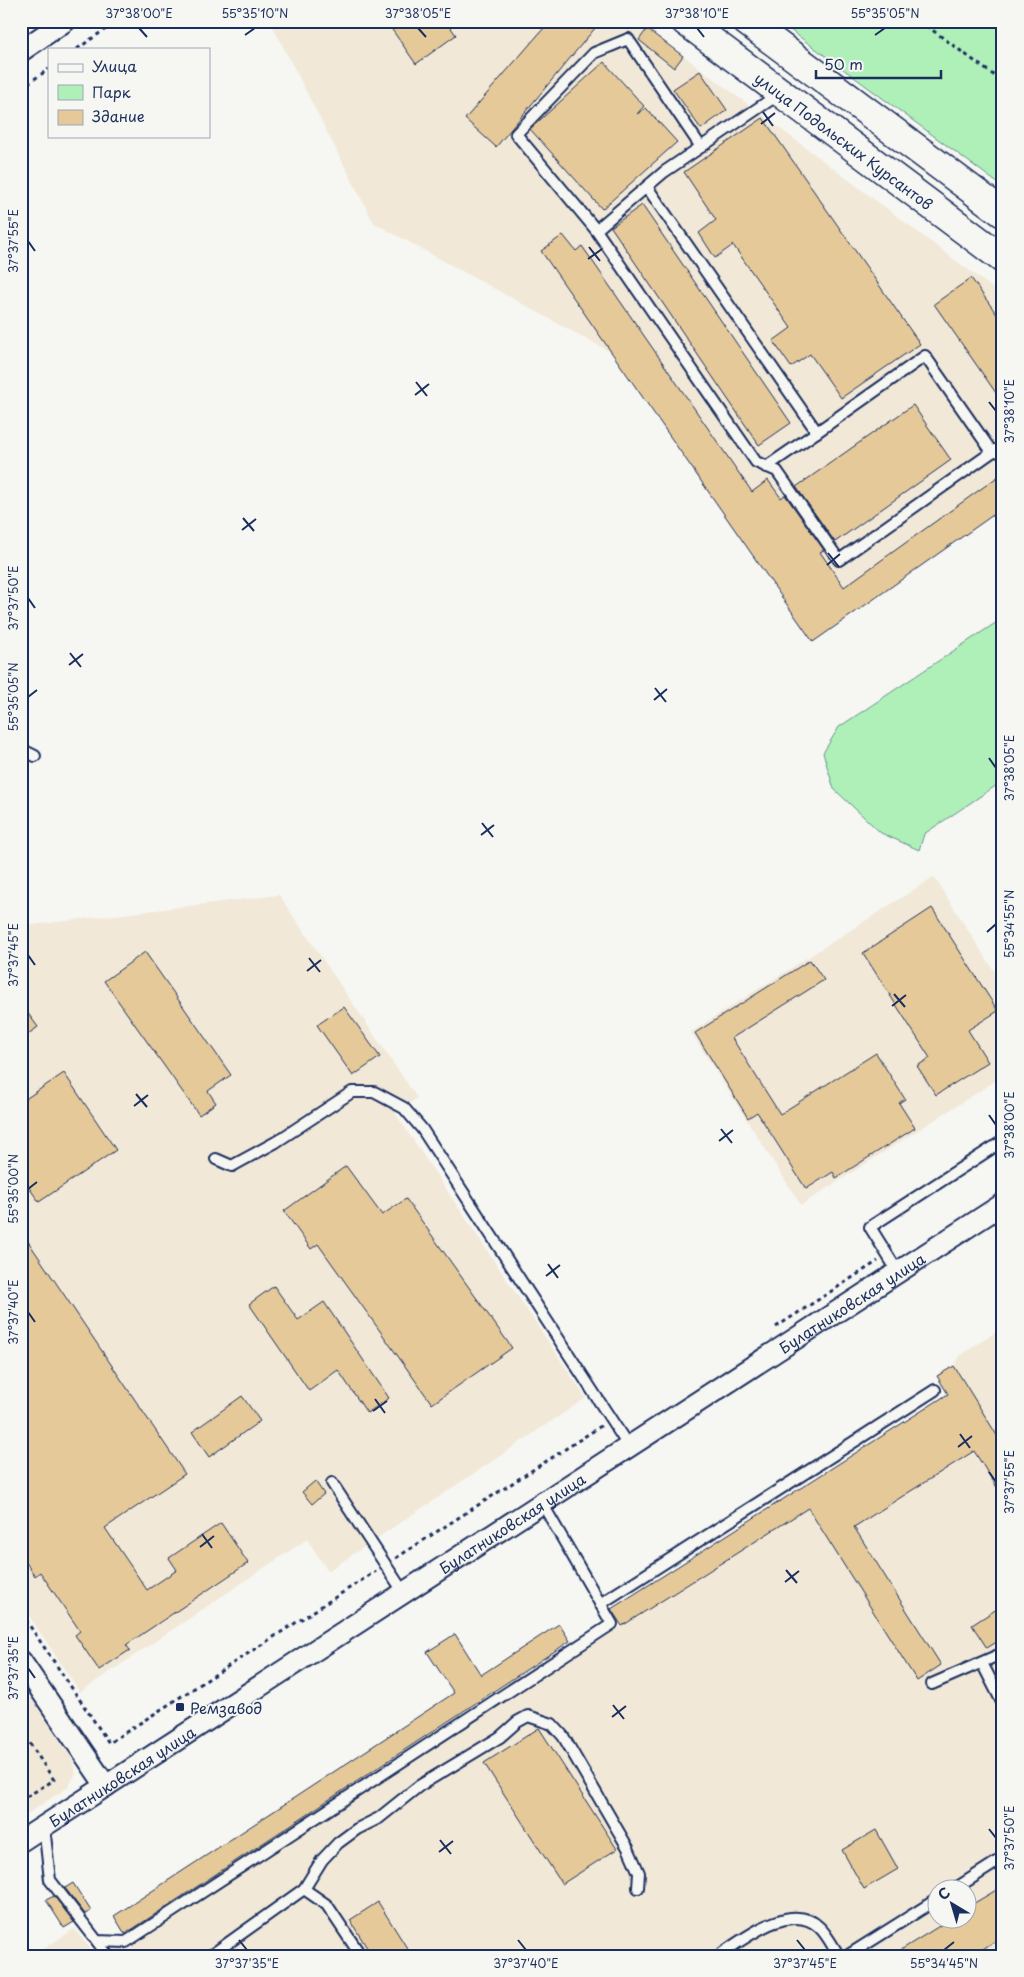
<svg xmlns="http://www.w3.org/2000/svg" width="1024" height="1977" font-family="'Playpen Sans',sans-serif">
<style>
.built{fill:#f1e8d7;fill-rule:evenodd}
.green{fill:#aff0b9;stroke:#65908c}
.building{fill:#e5c999;stroke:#1b2f5e}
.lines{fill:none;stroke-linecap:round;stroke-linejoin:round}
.service-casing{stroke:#1b2f5e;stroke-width:14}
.minor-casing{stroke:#1b2f5e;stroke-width:24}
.secondary-casing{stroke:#1b2f5e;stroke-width:31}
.path{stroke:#1b2f5e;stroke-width:3;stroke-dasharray:4 4;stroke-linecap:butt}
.service{stroke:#f6f6f2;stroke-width:10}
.minor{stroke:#f6f6f2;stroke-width:20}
.secondary{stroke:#f6f6f2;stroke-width:28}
.ticks{fill:none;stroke:#1b2f5e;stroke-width:2}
.poi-dot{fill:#1b2f5e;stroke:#f6f6f2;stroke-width:2}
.labels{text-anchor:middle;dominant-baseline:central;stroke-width:4;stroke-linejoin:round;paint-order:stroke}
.street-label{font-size:15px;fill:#1b2f5e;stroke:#f6f6f2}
.poi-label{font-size:15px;fill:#1b2f5e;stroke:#f6f6f2;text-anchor:start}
.neatline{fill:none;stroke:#1b2f5e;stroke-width:2}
.ticks-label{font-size:12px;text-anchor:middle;fill:#1b2f5e}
</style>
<rect width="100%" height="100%" fill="#f6f6f2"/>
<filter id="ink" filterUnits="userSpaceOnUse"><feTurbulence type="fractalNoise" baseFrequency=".02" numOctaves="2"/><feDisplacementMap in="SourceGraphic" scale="10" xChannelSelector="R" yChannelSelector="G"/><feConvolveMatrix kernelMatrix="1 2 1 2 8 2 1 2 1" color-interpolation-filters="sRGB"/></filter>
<g filter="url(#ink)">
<!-- built -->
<g class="built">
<path d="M 270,21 L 637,21 L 1003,296 L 1003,508 L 813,642 L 614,354 L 374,223 Z"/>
<path d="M 934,877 L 1003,985 L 1003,1076 L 801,1205 L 691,1032 Z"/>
<path d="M 279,895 L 417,1098 L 395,1113 L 586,1398 L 328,1571 L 307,1539 L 80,1692 L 21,1604 L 21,921 L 25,926 Z"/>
<path d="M 1003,1327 L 1003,1956 L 96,1956 L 111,1945 L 127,1948 L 622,1626 L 975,1400 L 954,1366 L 961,1355 ZM 936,1890 L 966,1890 L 966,1920 L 936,1920 Z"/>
<path d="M 21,1684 L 71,1757 L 76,1773 L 68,1787 L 21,1818 Z"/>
<path d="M 74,1929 L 96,1956 L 33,1956 Z"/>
</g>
<!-- green -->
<g class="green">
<path d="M 778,21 L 1003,21 L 1003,187 Z"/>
<path d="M 1003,618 L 1003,781 L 924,834 L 919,850 L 881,833 L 834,789 L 823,753 L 839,727 Z"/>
</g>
<!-- building -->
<g class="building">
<path d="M 386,21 L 446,21 L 456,35 L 416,64 Z"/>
<path d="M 550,21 L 601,21 L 496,147 L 465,119 Z"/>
<path d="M 647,29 L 683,56 L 674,68 L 639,40 Z"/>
<path d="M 604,62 L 644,106 L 637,114 L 646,108 L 677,142 L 602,209 L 530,129 Z"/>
<path d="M 700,71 L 727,110 L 701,129 L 673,89 Z"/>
<path d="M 763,118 L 920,344 L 841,398 L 810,354 L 791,367 L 773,341 L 791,328 L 733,245 L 715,258 L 699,233 L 716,220 L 684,172 Z"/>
<path d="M 642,205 L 791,423 L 759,445 L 611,227 Z"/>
<path d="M 563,235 L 576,251 L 582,246 L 752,492 L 768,480 L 781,498 L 785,495 L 824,550 L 820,552 L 844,587 L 1003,473 L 1003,508 L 813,642 L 541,251 Z"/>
<path d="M 971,278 L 1003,323 L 1003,403 L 934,304 Z"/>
<path d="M 913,405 L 951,460 L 835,542 L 796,487 Z"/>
<path d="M 932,908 L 998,1011 L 968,1030 L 988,1062 L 936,1095 L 917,1066 L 930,1058 L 863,953 Z"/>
<path d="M 145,952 L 231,1075 L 208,1091 L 216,1103 L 199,1115 L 104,981 Z"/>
<path d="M 810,960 L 824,980 L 732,1038 L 780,1114 L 876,1053 L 905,1099 L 899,1103 L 915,1128 L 836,1178 L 833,1172 L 806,1189 L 757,1112 L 748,1118 L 695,1033 Z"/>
<path d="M 21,1004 L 38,1027 L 21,1039 Z"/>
<path d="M 344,1007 L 380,1057 L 353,1076 L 317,1025 Z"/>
<path d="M 64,1073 L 116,1150 L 39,1202 L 21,1176 L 21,1102 Z"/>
<path d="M 346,1166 L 382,1215 L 406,1199 L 512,1348 L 432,1404 L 318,1244 L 311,1249 L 284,1211 Z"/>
<path d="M 21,1231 L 185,1474 L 105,1528 L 147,1590 L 177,1570 L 169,1558 L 221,1523 L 248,1563 L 126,1645 L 130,1650 L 99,1670 L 75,1635 L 80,1631 L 40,1572 L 35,1576 L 21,1555 Z"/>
<path d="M 274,1286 L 298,1320 L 324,1302 L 389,1398 L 367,1413 L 338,1370 L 309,1391 L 249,1304 Z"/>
<path d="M 954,1366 L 1003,1445 L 1003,1497 L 974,1451 L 854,1527 L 941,1665 L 917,1681 L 808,1508 L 622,1626 L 611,1609 L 948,1394 L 937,1376 Z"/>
<path d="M 242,1396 L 260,1421 L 209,1457 L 192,1432 Z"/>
<path d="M 315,1481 L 324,1494 L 312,1504 L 302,1492 Z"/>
<path d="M 1003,1605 L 1003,1638 L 987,1648 L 972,1625 Z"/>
<path d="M 559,1624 L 570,1641 L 125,1934 L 114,1916 L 454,1693 L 427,1652 L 455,1634 L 481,1675 Z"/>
<path d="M 539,1728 L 617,1849 L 562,1884 L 484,1763 Z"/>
<path d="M 876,1830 L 898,1869 L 864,1889 L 842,1850 Z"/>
<path d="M 73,1883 L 91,1911 L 85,1914 L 65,1888 Z"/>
<path d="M 1003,1886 L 1003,1936 L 972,1956 L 891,1956 L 949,1920 L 966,1920 L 966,1908 Z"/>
<path d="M 54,1896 L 74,1922 L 64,1928 L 46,1900 Z"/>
<path d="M 378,1902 L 412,1956 L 372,1956 L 350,1920 Z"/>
</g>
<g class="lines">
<!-- service casing -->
<g class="service-casing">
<g id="service">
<path d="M 779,94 L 664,172 L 596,230 L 756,462 L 777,471 L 839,560 L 995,450 L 1003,454"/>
<path d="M 647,187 L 817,432 L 925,356 L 992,452"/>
<path d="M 596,230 L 516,134 L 594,53 L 628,39 L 701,147"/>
<path d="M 766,467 L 817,432"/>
<path d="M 21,749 L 35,756"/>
<path d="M 216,1159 L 232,1166 L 276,1142 L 352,1092 L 374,1092 L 404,1108 L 422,1129 L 629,1447"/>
<path d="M 898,1272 L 870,1227 L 1003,1141"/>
<path d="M 332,1483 L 404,1593"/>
<path d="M 600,1604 L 935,1390"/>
<path d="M 982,1663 L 1003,1704"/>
<path d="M 932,1684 L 1003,1653"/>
<path d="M 44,1826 L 50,1880 L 97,1941 L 126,1942 L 612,1624 L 542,1503"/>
<path d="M 304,1889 L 327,1905 L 361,1956"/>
<path d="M 953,1890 L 1003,1858"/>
<path d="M 97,1941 L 108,1956"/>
<path d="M 210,1956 L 304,1889 L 322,1860 L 338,1843 L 357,1829 L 379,1818 L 419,1786 L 500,1737 L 517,1722 L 528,1716 L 552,1724 L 563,1736 L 628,1848 L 639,1873 L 638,1888"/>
<path d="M 718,1956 C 742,1940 791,1900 819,1927 C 827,1934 833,1947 839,1956"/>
<path d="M 847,1956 L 936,1900"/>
</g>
</g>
<!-- minor casing -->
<g class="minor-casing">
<g id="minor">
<path d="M 21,51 L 65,21"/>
<path d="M 21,1661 L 106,1786"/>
<path id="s1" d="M 21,1841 L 1003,1204"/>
</g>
</g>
<!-- secondary casing -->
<g class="secondary-casing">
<g id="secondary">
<path id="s2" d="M 685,21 L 1003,259"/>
<path d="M 746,21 L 1003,213"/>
</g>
</g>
<!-- path -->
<g class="path">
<path d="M 920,21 L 1003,82"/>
<path d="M 21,23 L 24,21"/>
<path d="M 77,49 L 117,21"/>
<path d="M 21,88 L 49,69"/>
<path d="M 776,1327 L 878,1261"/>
<path d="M 396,1558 L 601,1426"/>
<path d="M 21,1613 L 109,1743 L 376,1571"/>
<path d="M 21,1730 L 54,1780 L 21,1800"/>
</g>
<!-- service -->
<use href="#service" class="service"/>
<!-- minor -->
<use href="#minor" class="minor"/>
<!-- secondary -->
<use href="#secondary" class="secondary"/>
</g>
</g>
<!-- ticks -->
<path class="ticks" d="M 139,28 L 147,37M 418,28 L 426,37M 697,28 L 704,37M 245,35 L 255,28M 875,35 L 885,28M 763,112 L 773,126M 761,124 L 775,113M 28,241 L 35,251M 589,247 L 600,261M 588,259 L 602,249M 416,382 L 427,396M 415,395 L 429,384M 989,402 L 996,411M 243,518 L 254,531M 242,530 L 256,519M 828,553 L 839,567M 827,565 L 840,554M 28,598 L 35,608M 70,653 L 81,667M 69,665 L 83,654M 655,688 L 666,702M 28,697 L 37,690M 654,700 L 667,689M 989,758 L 996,768M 482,823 L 493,837M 481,835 L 494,825M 987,932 L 996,924M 28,955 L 35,965M 309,958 L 320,972M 307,971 L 321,960M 894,994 L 905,1007M 892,1006 L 906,995M 136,1094 L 147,1107M 134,1106 L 148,1095M 989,1115 L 996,1125M 721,1129 L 732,1143M 719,1141 L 733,1130M 28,1189 L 37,1182M 548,1264 L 558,1278M 546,1276 L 560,1265M 28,1312 L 35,1322M 375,1399 L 385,1413M 373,1411 L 387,1401M 960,1434 L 970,1448M 958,1447 L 972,1436M 989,1472 L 996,1482M 202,1534 L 212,1548M 200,1547 L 214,1536M 786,1570 L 797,1583M 785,1582 L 799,1571M 28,1668 L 35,1678M 613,1705 L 624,1719M 612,1717 L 626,1706M 989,1829 L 996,1838M 440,1840 L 451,1854M 439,1852 L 453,1841M 239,1940 L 247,1950M 518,1940 L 526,1950M 797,1940 L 805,1950M 944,1950 L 954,1942"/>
<!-- markers -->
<rect class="poi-dot" x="175" y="1702" width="10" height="10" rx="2.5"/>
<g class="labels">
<!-- street labels -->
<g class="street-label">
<text stroke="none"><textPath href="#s2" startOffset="199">улица Подольских Курсантов</textPath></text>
<text stroke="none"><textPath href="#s1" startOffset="990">Булатниковская улица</textPath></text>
<text stroke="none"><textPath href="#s1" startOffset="585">Булатниковская улица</textPath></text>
<text stroke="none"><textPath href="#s1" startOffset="120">Булатниковская улица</textPath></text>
</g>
<!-- poi labels -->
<g class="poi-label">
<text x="190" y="1707">Ремзавод</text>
</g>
</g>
<!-- margin -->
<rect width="1024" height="1977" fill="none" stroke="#f6f6f2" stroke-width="55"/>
<!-- legend -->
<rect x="48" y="48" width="162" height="90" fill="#f6f6f2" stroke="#9ea6b7"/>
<rect x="58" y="64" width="25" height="8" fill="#f6f6f2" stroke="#9ea6b7"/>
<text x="92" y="72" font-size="15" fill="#1b2f5e">Улица</text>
<rect x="58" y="85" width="25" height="15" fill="#aff0b9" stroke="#9ea6b7"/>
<text x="92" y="98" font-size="15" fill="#1b2f5e">Парк</text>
<rect x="58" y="110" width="25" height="15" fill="#e5c999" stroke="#9ea6b7"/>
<text x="92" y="122" font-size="15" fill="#1b2f5e">Здание</text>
<!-- north arrow -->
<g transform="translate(952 1904) rotate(322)"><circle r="24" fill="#f6f6f2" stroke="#9ea6b7"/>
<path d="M0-4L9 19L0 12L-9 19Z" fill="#1b2f5e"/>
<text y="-8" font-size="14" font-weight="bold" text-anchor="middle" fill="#1b2f5e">С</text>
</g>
<!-- scale -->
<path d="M816 70v8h125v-8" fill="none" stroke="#1b2f5e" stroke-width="2.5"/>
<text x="824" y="70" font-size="15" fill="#1b2f5e" stroke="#f6f6f2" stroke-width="4" paint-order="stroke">50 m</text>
<rect x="28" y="28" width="968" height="1922" class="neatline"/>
<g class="ticks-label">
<text x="139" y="18">37°38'00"E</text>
<text x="255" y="18">55°35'10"N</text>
<text x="418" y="18">37°38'05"E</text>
<text x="697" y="18">37°38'10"E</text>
<text x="885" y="18">55°35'05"N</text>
<text transform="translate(14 241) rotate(-90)" y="4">37°37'55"E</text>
<text transform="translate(1010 411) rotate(-90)" y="4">37°38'10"E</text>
<text transform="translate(14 598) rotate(-90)" y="4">37°37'50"E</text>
<text transform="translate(14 697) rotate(-90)" y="4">55°35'05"N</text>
<text transform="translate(1010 768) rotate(-90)" y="4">37°38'05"E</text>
<text transform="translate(1010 924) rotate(-90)" y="4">55°34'55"N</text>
<text transform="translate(14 955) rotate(-90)" y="4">37°37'45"E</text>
<text transform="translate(1010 1125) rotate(-90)" y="4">37°38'00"E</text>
<text transform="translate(14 1189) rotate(-90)" y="4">55°35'00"N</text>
<text transform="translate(14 1312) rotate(-90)" y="4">37°37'40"E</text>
<text transform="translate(1010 1482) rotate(-90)" y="4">37°37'55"E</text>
<text transform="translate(14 1668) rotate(-90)" y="4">37°37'35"E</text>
<text transform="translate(1010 1838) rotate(-90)" y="4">37°37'50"E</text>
<text x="247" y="1968">37°37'35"E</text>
<text x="526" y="1968">37°37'40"E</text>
<text x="805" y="1968">37°37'45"E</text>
<text x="944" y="1968">55°34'45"N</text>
</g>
</svg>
